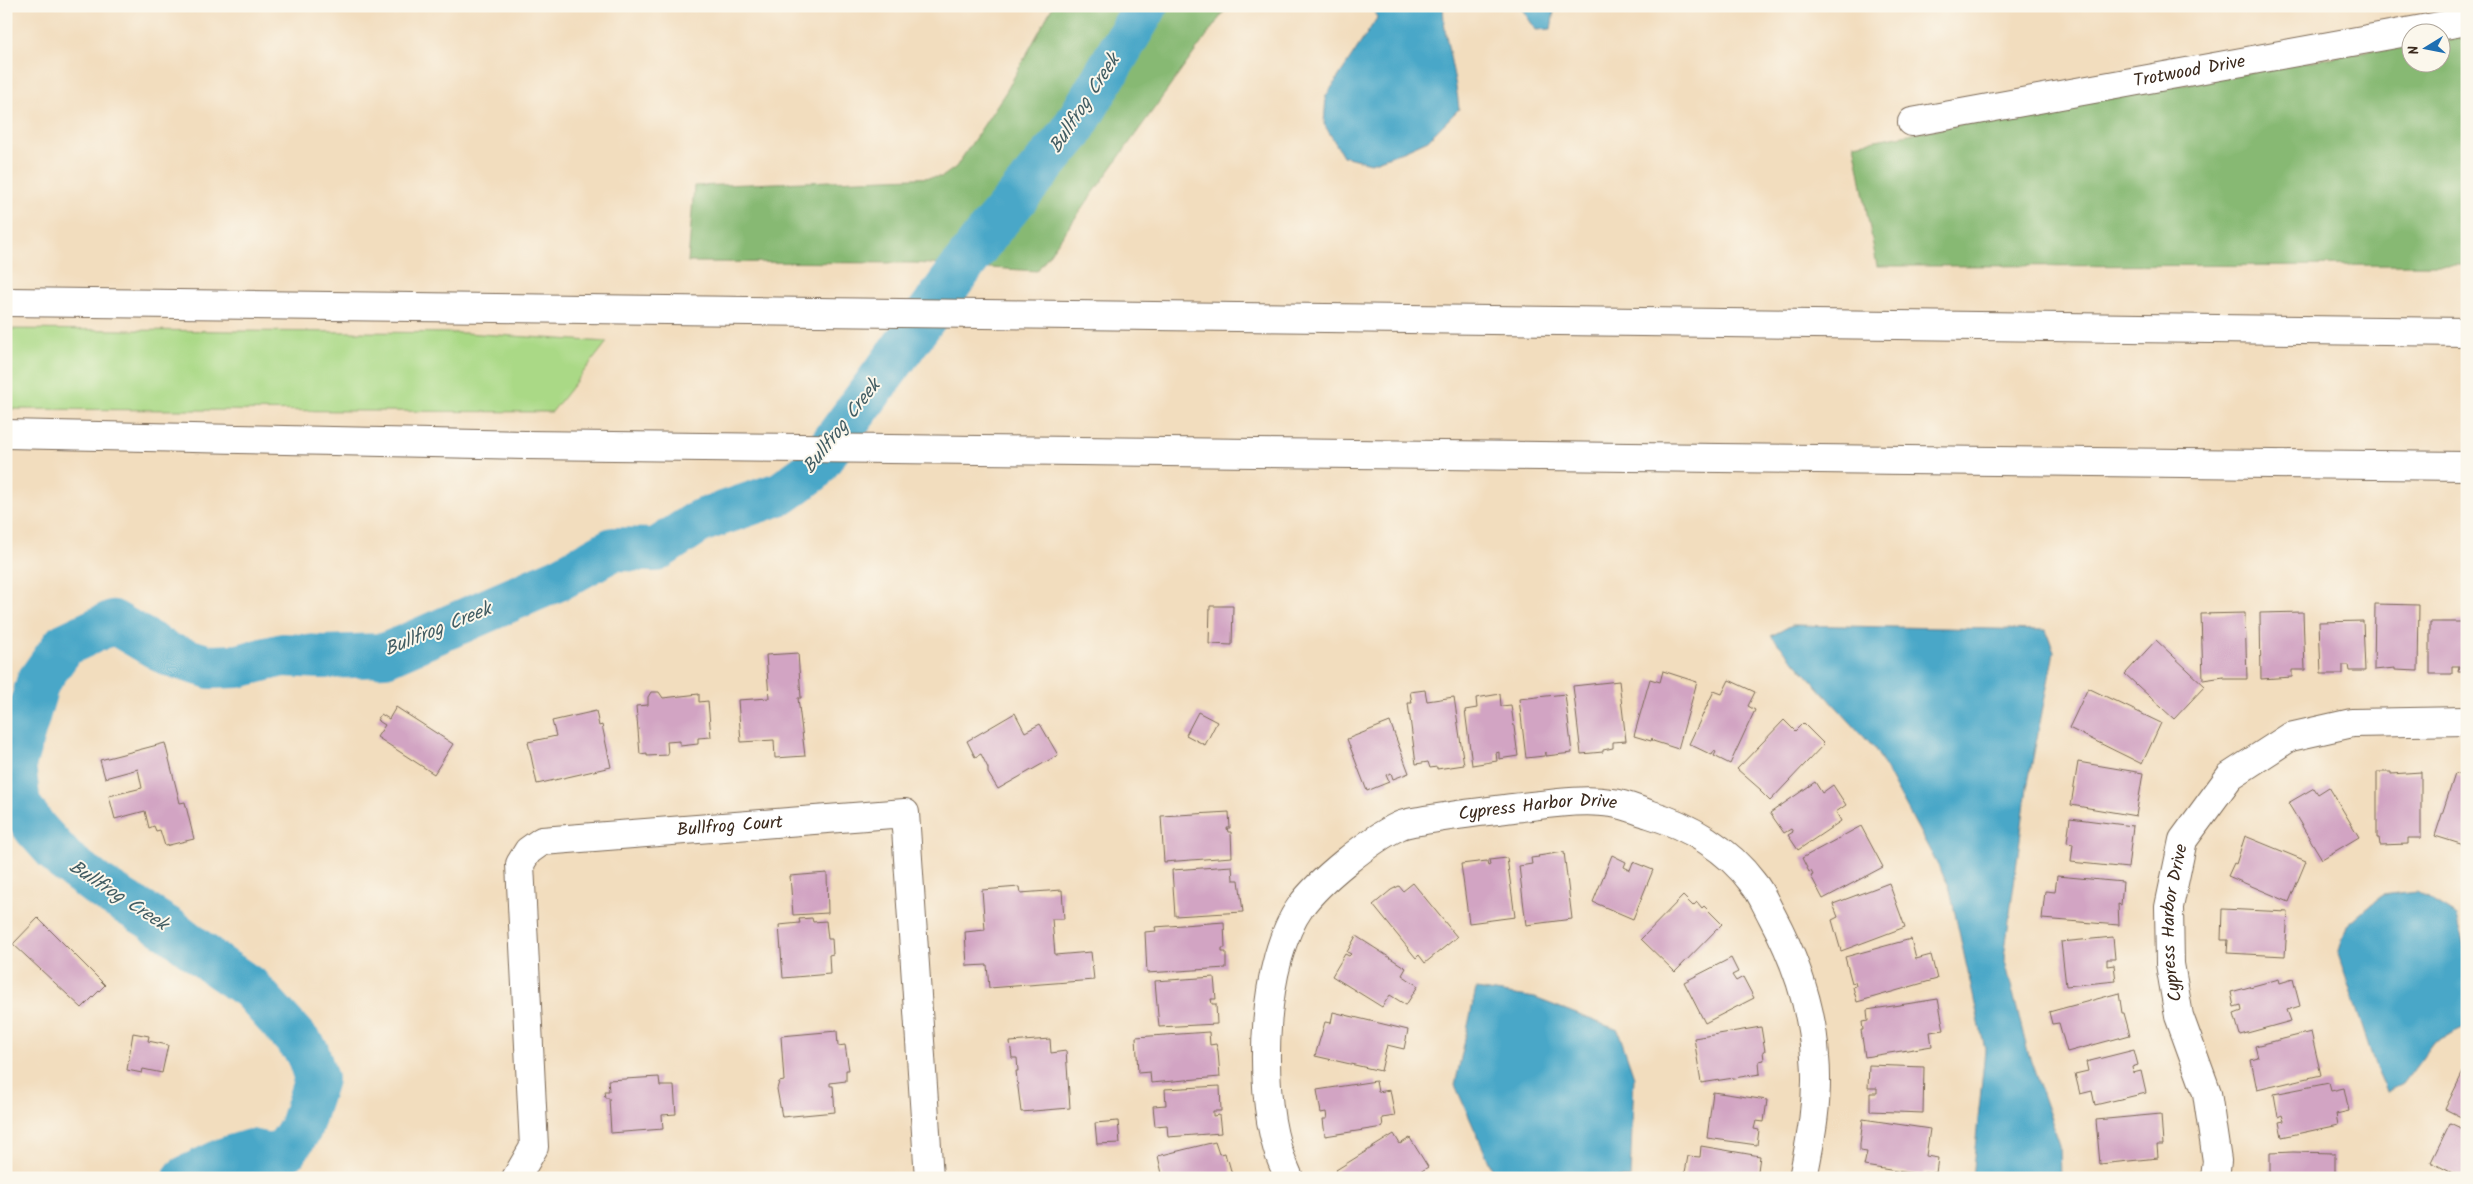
<svg xmlns="http://www.w3.org/2000/svg" width="2473" height="1184" font-family="Kalam,sans-serif">
<style>
.green{fill:#aad986;stroke:#728252}
.forest{fill:#87b973;stroke:#617248}
.water{fill:#4aa7c8;stroke:#426873}
.lines{fill:none;stroke-linecap:round;stroke-linejoin:round}
.river{stroke:#4aa7c8;stroke-width:44}
.building{fill:#d2a4c3}
.street-casing{stroke:#7b6956;stroke-width:30}
.highway-casing{stroke:#7b6956;stroke-width:30}
.street{stroke:#fff;stroke-width:28}
.highway{stroke:#fff;stroke-width:28}
.labels{text-anchor:middle;dominant-baseline:central;stroke-width:4;stroke-linejoin:round;paint-order:stroke}
.street-label{font-size:18px;fill:#3b2a1e;stroke:#fbf7ec}
.water-label{font-size:19px;font-style:italic;fill:#415c62;stroke:#fbf7ec}
</style>
<rect width="100%" height="100%" fill="#fbf7ec"/>
<filter id="ink" filterUnits="userSpaceOnUse"><feTurbulence type="fractalNoise" baseFrequency=".02" numOctaves="2"/><feDisplacementMap in="SourceGraphic" scale="10" xChannelSelector="R" yChannelSelector="G"/><feConvolveMatrix kernelMatrix="1 2 1 2 8 2 1 2 1" color-interpolation-filters="sRGB"/></filter>
<filter id="wash" filterUnits="userSpaceOnUse"><feTurbulence type="fractalNoise" baseFrequency=".0096" numOctaves="4" result="noise"/><feDisplacementMap in="SourceGraphic" scale="20" xChannelSelector="R" yChannelSelector="G"/><feGaussianBlur stdDeviation="1.12" result="paint"/><feColorMatrix in="noise" values="0 0 0 0 0 0 0 0 0 0 0 0 0 0 0 0 0 1.4 0 .05"/><feComposite in="paint" operator="in"/></filter>
<g filter="url(#wash)">
<rect width="100%" height="100%" fill="#f2ddbe"/>
<!-- green -->
<path class="green" d="M 6,329 L 465,333 L 607,342 L 552,412 L 6,409 Z"/>
<!-- forest -->
<g class="forest">
<path d="M 1053,6 L 1228,6 L 1037,271 L 914,263 L 688,262 L 694,186 L 942,177 L 956,167 L 1007,90 Z"/>
<path d="M 2467,33 L 2467,265 L 1877,266 L 1854,144 L 2410,43 L 2410,62 L 2440,62 L 2441,38 Z"/>
</g>
<!-- water -->
<g class="water">
<path d="M 1373,6 L 1443,6 C 1444,41 1456,74 1459,109 L 1428,140 L 1399,153 L 1371,163 L 1343,156 L 1324,124 L 1326,96 L 1377,18 Z"/>
<path d="M 1520,6 L 1555,6 L 1551,29 L 1536,30 Z"/>
<path d="M 1792,625 L 2046,630 L 2054,652 L 2027,788 L 2004,957 L 2028,1053 L 2060,1145 L 2061,1178 L 1972,1178 L 1985,1050 L 1949,886 L 1875,749 L 1771,636 Z"/>
<path d="M 2416,891 L 2457,916 L 2467,959 L 2467,1026 L 2435,1041 L 2403,1084 L 2387,1092 L 2375,1065 L 2338,954 L 2347,925 L 2382,895 Z"/>
<path d="M 1476,989 L 1535,998 L 1618,1030 L 1634,1077 L 1630,1178 L 1496,1178 L 1455,1085 Z"/>
</g>
<g class="lines">
<!-- river -->
<path class="river" d="M 185,1178 L 225,1159 L 251,1151 L 270,1155 L 286,1150 L 300,1129 L 316,1079 L 307,1051 L 250,988 L 212,962 L 172,931 L 97,885 L 64,860 L 36,829 L 19,805 L 14,765 L 38,682 L 64,645 L 113,622 L 170,655 L 210,667 L 238,666 L 283,655 L 322,657 L 385,655 L 561,578 L 613,549 L 656,550 L 700,521 L 782,493 L 812,471 L 988,232 L 1070,134 L 1146,6"/>
</g>
<g id="blocks">
<!-- building -->
<g class="building">
<path d="M 2375,604 L 2419,605 L 2418,671 L 2395,670 L 2395,668 L 2374,670 Z"/>
<path d="M 1210,606 L 1233,606 L 1232,645 L 1209,644 Z"/>
<path d="M 2303,612 L 2305,670 L 2292,670 L 2292,677 L 2261,679 L 2260,613 Z"/>
<path d="M 2245,613 L 2247,679 L 2224,679 L 2224,677 L 2203,680 L 2201,614 Z"/>
<path d="M 2363,621 L 2365,671 L 2350,671 L 2349,665 L 2343,665 L 2343,674 L 2321,674 L 2319,622 Z"/>
<path d="M 2430,622 L 2467,622 L 2467,672 L 2458,672 L 2459,666 L 2452,666 L 2452,674 L 2430,674 Z"/>
<path d="M 2156,640 L 2205,686 L 2174,719 L 2125,674 Z"/>
<path d="M 798,653 L 801,698 L 798,698 L 805,756 L 775,758 L 774,740 L 741,742 L 738,700 L 769,698 L 766,655 Z"/>
<path d="M 1663,671 L 1697,682 L 1678,749 L 1653,741 L 1652,738 L 1651,741 L 1634,736 L 1650,679 L 1660,682 Z"/>
<path d="M 1729,680 L 1755,692 L 1748,706 L 1755,710 L 1730,764 L 1714,756 L 1716,752 L 1714,751 L 1712,755 L 1689,744 L 1714,691 L 1722,694 Z"/>
<path d="M 1619,681 L 1626,741 L 1613,742 L 1613,748 L 1603,750 L 1603,752 L 1581,754 L 1573,686 Z"/>
<path d="M 2088,688 L 2161,723 L 2142,764 L 2069,728 Z"/>
<path d="M 1425,690 L 1427,701 L 1454,697 L 1464,765 L 1437,769 L 1437,767 L 1430,768 L 1428,762 L 1416,764 L 1408,703 L 1412,703 L 1410,692 Z"/>
<path d="M 651,692 L 659,692 L 663,698 L 699,694 L 699,702 L 708,701 L 711,737 L 698,738 L 698,744 L 680,746 L 680,741 L 667,742 L 668,755 L 647,756 L 647,753 L 640,754 L 636,706 L 648,705 L 648,697 Z"/>
<path d="M 1500,694 L 1501,706 L 1511,705 L 1518,756 L 1499,759 L 1499,752 L 1496,753 L 1497,761 L 1472,765 L 1465,710 L 1477,708 L 1476,698 Z"/>
<path d="M 1565,694 L 1572,753 L 1546,756 L 1546,752 L 1544,756 L 1526,758 L 1519,699 Z"/>
<path d="M 396,707 L 453,744 L 434,774 L 377,737 L 385,725 L 377,720 L 381,714 L 389,719 Z"/>
<path d="M 596,711 L 599,726 L 602,725 L 611,767 L 537,784 L 528,742 L 556,736 L 552,721 Z"/>
<path d="M 1198,712 L 1217,722 L 1205,745 L 1186,735 Z"/>
<path d="M 1015,713 L 1025,732 L 1040,724 L 1058,755 L 998,789 L 988,773 L 988,768 L 981,754 L 975,757 L 967,741 Z"/>
<path d="M 1784,720 L 1795,731 L 1803,723 L 1824,744 L 1770,801 L 1760,791 L 1761,790 L 1737,769 Z"/>
<path d="M 1390,722 L 1409,773 L 1393,779 L 1391,773 L 1386,775 L 1389,782 L 1367,791 L 1347,739 Z"/>
<path d="M 165,743 L 180,803 L 185,802 L 194,839 L 165,846 L 160,830 L 156,831 L 154,826 L 149,828 L 145,811 L 115,819 L 109,796 L 142,788 L 138,769 L 105,778 L 100,760 Z"/>
<path d="M 2078,762 L 2143,773 L 2136,816 L 2071,805 Z"/>
<path d="M 2377,772 L 2391,772 L 2391,774 L 2421,772 L 2421,838 L 2408,838 L 2408,844 L 2380,845 L 2379,838 L 2377,838 Z"/>
<path d="M 2455,774 L 2467,777 L 2467,846 L 2435,836 Z"/>
<path d="M 1815,782 L 1822,793 L 1833,785 L 1846,805 L 1836,812 L 1841,821 L 1798,850 L 1788,835 L 1793,832 L 1791,829 L 1784,833 L 1770,813 Z"/>
<path d="M 2329,787 L 2359,837 L 2322,859 L 2288,803 L 2314,788 L 2318,794 Z"/>
<path d="M 1229,812 L 1230,828 L 1227,828 L 1228,832 L 1231,832 L 1232,857 L 1164,862 L 1161,816 Z"/>
<path d="M 2070,818 L 2133,826 L 2128,868 L 2071,862 L 2073,844 L 2067,843 Z"/>
<path d="M 1861,826 L 1883,867 L 1823,899 L 1811,876 L 1813,875 L 1811,871 L 1809,872 L 1802,858 Z"/>
<path d="M 2245,836 L 2306,861 L 2289,902 L 2228,876 L 2234,863 L 2236,864 Z"/>
<path d="M 1564,852 L 1572,919 L 1526,925 L 1519,866 L 1532,864 L 1531,858 L 1539,857 L 1538,856 Z"/>
<path d="M 1612,855 L 1626,862 L 1624,867 L 1630,870 L 1633,862 L 1653,870 L 1633,919 L 1593,902 Z"/>
<path d="M 1507,858 L 1515,917 L 1469,923 L 1461,864 L 1487,861 L 1488,866 L 1490,865 L 1489,860 Z"/>
<path d="M 1232,866 L 1233,880 L 1239,880 L 1243,912 L 1175,916 L 1172,870 Z"/>
<path d="M 827,873 L 828,913 L 793,915 L 790,876 Z"/>
<path d="M 2057,876 L 2123,882 L 2121,905 L 2118,904 L 2119,925 L 2042,919 L 2045,891 L 2055,892 Z"/>
<path d="M 1413,883 L 1457,937 L 1425,963 L 1419,955 L 1416,958 L 1373,905 L 1391,890 L 1399,886 L 1403,891 Z"/>
<path d="M 1889,883 L 1905,927 L 1841,951 L 1832,920 L 1838,917 L 1833,904 Z"/>
<path d="M 1019,887 L 1020,893 L 1062,890 L 1064,919 L 1052,919 L 1055,955 L 1091,952 L 1094,980 L 989,988 L 987,965 L 967,966 L 965,932 L 985,930 L 982,890 Z"/>
<path d="M 1683,896 L 1693,906 L 1697,902 L 1702,908 L 1704,906 L 1722,924 L 1675,972 L 1641,939 Z"/>
<path d="M 2222,909 L 2288,912 L 2285,956 L 2227,953 L 2228,940 L 2221,940 Z"/>
<path d="M 38,918 L 105,985 L 82,1008 L 13,944 Z"/>
<path d="M 812,918 L 813,922 L 826,921 L 828,939 L 832,939 L 833,954 L 829,955 L 830,974 L 783,978 L 779,925 L 800,923 L 799,919 Z"/>
<path d="M 1224,922 L 1225,948 L 1222,948 L 1222,952 L 1226,952 L 1226,968 L 1147,973 L 1145,932 L 1156,931 L 1155,927 Z"/>
<path d="M 1356,936 L 1406,968 L 1402,975 L 1418,986 L 1406,1005 L 1390,995 L 1382,1007 L 1332,976 L 1345,954 L 1349,956 L 1351,954 L 1347,952 Z"/>
<path d="M 2113,937 L 2115,959 L 2107,959 L 2107,966 L 2114,965 L 2116,981 L 2066,986 L 2061,942 Z"/>
<path d="M 1911,939 L 1916,959 L 1931,955 L 1937,979 L 1857,1002 L 1853,987 L 1856,986 L 1855,982 L 1852,983 L 1845,957 Z"/>
<path d="M 1731,958 L 1738,972 L 1732,975 L 1736,981 L 1743,977 L 1754,998 L 1705,1023 L 1684,982 Z"/>
<path d="M 1214,977 L 1216,999 L 1211,999 L 1212,1004 L 1216,1004 L 1217,1024 L 1159,1027 L 1155,981 Z"/>
<path d="M 2279,979 L 2280,983 L 2293,979 L 2300,1006 L 2287,1010 L 2291,1021 L 2240,1035 L 2234,1014 L 2242,1011 L 2241,1005 L 2234,1007 L 2231,992 Z"/>
<path d="M 2119,993 L 2122,1013 L 2124,1013 L 2130,1035 L 2067,1052 L 2059,1023 L 2052,1024 L 2049,1012 Z"/>
<path d="M 1938,999 L 1944,1030 L 1930,1032 L 1932,1046 L 1865,1057 L 1861,1030 L 1863,1030 L 1862,1022 L 1868,1021 L 1867,1010 Z"/>
<path d="M 1333,1012 L 1408,1030 L 1404,1049 L 1387,1045 L 1381,1071 L 1315,1056 L 1325,1022 L 1331,1023 Z"/>
<path d="M 1761,1027 L 1765,1051 L 1763,1051 L 1764,1060 L 1759,1061 L 1760,1074 L 1701,1083 L 1694,1038 Z"/>
<path d="M 837,1031 L 838,1046 L 845,1045 L 849,1070 L 846,1070 L 846,1081 L 830,1083 L 830,1086 L 833,1086 L 835,1112 L 782,1117 L 777,1089 L 779,1082 L 784,1081 L 781,1036 Z"/>
<path d="M 1209,1032 L 1210,1045 L 1216,1044 L 1218,1051 L 1220,1077 L 1151,1083 L 1150,1072 L 1138,1073 L 1136,1037 Z"/>
<path d="M 2311,1032 L 2321,1075 L 2257,1090 L 2251,1060 L 2258,1058 L 2255,1046 Z"/>
<path d="M 133,1033 L 149,1036 L 148,1041 L 168,1045 L 162,1073 L 143,1069 L 142,1073 L 127,1070 Z"/>
<path d="M 1050,1039 L 1051,1053 L 1066,1051 L 1070,1108 L 1021,1112 L 1016,1071 L 1018,1071 L 1017,1058 L 1012,1058 L 1010,1042 Z"/>
<path d="M 2134,1050 L 2138,1065 L 2132,1067 L 2133,1073 L 2141,1071 L 2146,1093 L 2095,1105 L 2092,1091 L 2080,1094 L 2075,1074 L 2088,1071 L 2086,1062 Z"/>
<path d="M 1869,1065 L 1924,1067 L 1923,1113 L 1870,1111 L 1870,1093 L 1877,1093 L 1877,1088 L 1868,1088 Z"/>
<path d="M 2464,1070 L 2467,1071 L 2467,1120 L 2445,1109 Z"/>
<path d="M 659,1077 L 660,1086 L 674,1086 L 676,1114 L 662,1115 L 663,1129 L 611,1133 L 609,1098 L 605,1098 L 604,1091 L 609,1091 L 608,1080 Z"/>
<path d="M 1376,1081 L 1378,1092 L 1390,1090 L 1395,1116 L 1382,1118 L 1383,1127 L 1325,1136 L 1323,1119 L 1327,1119 L 1326,1112 L 1321,1113 L 1317,1090 Z"/>
<path d="M 2329,1083 L 2331,1091 L 2344,1088 L 2349,1111 L 2336,1114 L 2338,1125 L 2282,1137 L 2279,1122 L 2284,1121 L 2282,1115 L 2278,1117 L 2274,1094 Z"/>
<path d="M 1220,1086 L 1221,1111 L 1213,1111 L 1213,1116 L 1219,1115 L 1221,1133 L 1168,1137 L 1167,1125 L 1155,1126 L 1153,1106 L 1166,1105 L 1165,1089 Z"/>
<path d="M 1713,1092 L 1767,1100 L 1764,1122 L 1756,1121 L 1754,1129 L 1759,1130 L 1757,1145 L 1707,1138 Z"/>
<path d="M 2161,1114 L 2163,1145 L 2157,1145 L 2158,1158 L 2100,1164 L 2096,1120 Z"/>
<path d="M 1863,1119 L 1930,1129 L 1926,1156 L 1938,1158 L 1936,1173 L 1924,1172 L 1923,1175 L 1864,1166 L 1867,1152 L 1860,1151 L 1860,1144 Z"/>
<path d="M 1118,1121 L 1120,1143 L 1097,1144 L 1095,1123 Z"/>
<path d="M 2450,1123 L 2467,1131 L 2467,1178 L 2462,1178 L 2431,1162 Z"/>
<path d="M 1394,1134 L 1400,1144 L 1410,1138 L 1428,1167 L 1411,1178 L 1341,1178 L 1336,1170 Z"/>
<path d="M 1215,1142 L 1219,1154 L 1225,1153 L 1227,1161 L 1228,1160 L 1233,1178 L 1163,1178 L 1158,1156 Z"/>
<path d="M 1701,1146 L 1760,1156 L 1757,1178 L 1684,1178 L 1688,1156 L 1700,1157 Z"/>
<path d="M 2293,1152 L 2335,1153 L 2335,1178 L 2272,1178 L 2270,1175 L 2270,1153 Z"/>
</g>
</g>
</g>
<g filter="url(#ink)">
<use href="#blocks" fill-opacity="0" stroke="#7b6956" stroke-width="1"/>
<g class="lines">
<!-- street casing -->
<g class="street-casing">
<g id="street">
<path id="s1" d="M 1912,122 L 2467,21"/>
<path id="s2" d="M 516,1178 L 534,1147 L 520,864 L 528,851 L 542,841 L 905,813 L 929,1178"/>
<path id="s3" d="M 1289,1178 C 1285,1168 1280,1158 1277,1147 C 1258,1084 1262,960 1301,906 C 1319,881 1371,839 1399,826 C 1405,823 1413,822 1420,821 C 1451,815 1482,812 1513,808 C 1545,805 1580,798 1612,803 C 1624,804 1637,810 1649,814 C 1689,826 1728,849 1753,883 C 1761,892 1766,905 1772,916 C 1796,961 1812,1007 1815,1057 C 1819,1098 1811,1138 1803,1178"/>
<path id="s4" d="M 2215,1178 L 2217,1161 L 2207,1093 L 2179,1016 L 2170,964 L 2169,907 L 2183,840 L 2230,776 L 2290,737 L 2352,723 L 2467,721"/>
</g>
</g>
<!-- highway casing -->
<g class="highway-casing">
<g id="highway">
<path d="M 6,302 L 2467,332"/>
<path d="M 6,434 L 525,445 L 2467,466"/>
</g>
</g>
<!-- street -->
<use href="#street" class="street"/>
<!-- highway -->
<use href="#highway" class="highway"/>
</g>
</g>
<g class="labels">
<!-- street labels -->
<g class="street-label">
<text stroke="none"><textPath href="#s1" startOffset="282">Trotwood Drive</textPath></text>
<text stroke="none"><textPath href="#s3" startOffset="549">Cypress Harbor Drive</textPath></text>
<text stroke="none"><textPath href="#s2" startOffset="540">Bullfrog Court</textPath></text>
<text stroke="none"><textPath href="#s4" startOffset="262">Cypress Harbor Drive</textPath></text>
</g>
<!-- water labels -->
<g class="water-label">
<text transform="translate(1085 104) rotate(-57)">Bullfrog Creek</text>
<text transform="translate(842 427) rotate(-52)">Bullfrog Creek</text>
<text transform="translate(438 630) rotate(-22)">Bullfrog Creek</text>
<text transform="translate(118 896) rotate(33)">Bullfrog Creek</text>
</g>
</g>
<!-- margin -->
<rect width="2473" height="1184" fill="none" stroke="#fbf7ec" stroke-width="25"/>
<!-- north arrow -->
<g transform="translate(2426 48) rotate(260)"><circle r="24" fill="#fbf7ec" stroke="#aea59a"/>
<path d="M0-4L9 19L0 12L-9 19Z" fill="#1f6fb2"/>
<text y="-8" font-size="14" font-weight="bold" text-anchor="middle" fill="#3b2a1e">N</text>
</g>
</svg>
